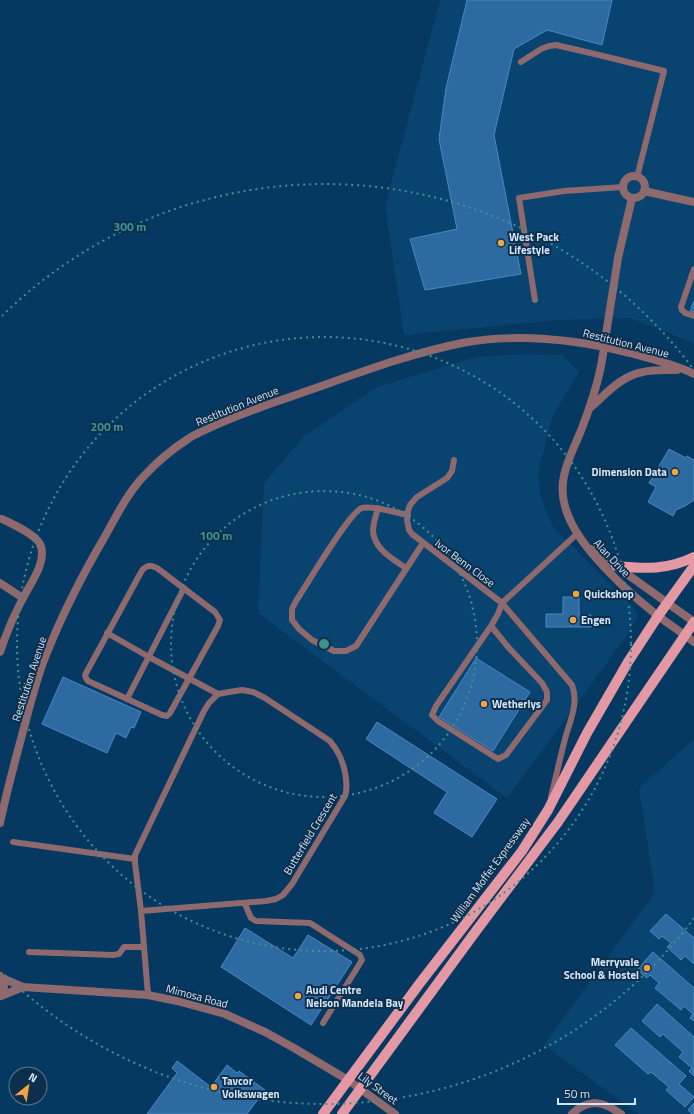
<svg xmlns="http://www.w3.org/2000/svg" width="694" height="1114" font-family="'Titillium Web',sans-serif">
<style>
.built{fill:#094370}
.building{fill:#2c6aa1;stroke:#4a88c1}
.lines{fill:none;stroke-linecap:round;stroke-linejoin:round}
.service{stroke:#8e696e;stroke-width:6}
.minor{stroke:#8e696e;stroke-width:8}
.tertiary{stroke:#8e696e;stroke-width:8}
.primary{stroke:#e498a4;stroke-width:10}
.ring{fill:none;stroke:#409290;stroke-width:2;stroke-dasharray:2 4}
.poi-dot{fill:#f3a442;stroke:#0d2f4c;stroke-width:1.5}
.labels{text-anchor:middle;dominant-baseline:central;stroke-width:4;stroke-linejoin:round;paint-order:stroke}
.poi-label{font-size:11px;font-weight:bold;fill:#d3e5f8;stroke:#0d2f4c;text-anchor:start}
.street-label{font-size:11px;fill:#d3e5f8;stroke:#0d2f4c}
.centre{fill:#409290;stroke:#0d2f4c;stroke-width:2}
.ring-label{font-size:12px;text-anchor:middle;font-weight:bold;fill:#409290;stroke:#0d2f4c;stroke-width:4;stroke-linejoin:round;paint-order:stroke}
</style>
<rect width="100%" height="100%" fill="#053961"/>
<!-- built -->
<g class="built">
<path d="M 440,0 L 694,0 L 694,343 L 630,318 L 557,320 L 404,335 L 385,206 Z"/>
<path d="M 523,354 L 562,355 L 579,372 L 552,417 L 538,474 L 541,497 L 552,525 L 632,607 L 638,616 L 624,640 L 507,798 L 258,613 L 264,483 L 304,436 L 377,387 L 475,357 Z"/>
<path d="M 694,739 L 694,1114 L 639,1114 L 544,1045 L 655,892 L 639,788 Z"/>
</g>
<!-- building -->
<g class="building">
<path d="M 467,0 L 612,0 L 602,45 L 547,30 L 514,49 L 494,135 L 521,274 L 425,290 L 410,239 L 457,229 L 439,139 L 446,88 Z"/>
<path d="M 694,301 L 694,312 L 690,311 Z"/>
<path d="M 669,449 L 686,458 L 687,456 L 694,460 L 694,500 L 685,506 L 676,510 L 673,516 L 648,502 L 656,487 L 649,483 Z"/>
<path d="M 563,597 L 579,597 L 579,615 L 591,615 L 591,627 L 546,627 L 546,614 L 563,614 Z"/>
<path d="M 476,658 L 530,692 L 493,751 L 439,717 Z"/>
<path d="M 63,677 L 141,712 L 134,728 L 131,727 L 126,738 L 116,733 L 107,753 L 42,724 Z"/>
<path d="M 377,722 L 497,799 L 472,837 L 434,813 L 447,792 L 366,739 Z"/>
<path d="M 666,914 L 694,938 L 694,964 L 685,956 L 681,960 L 667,947 L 671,943 L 662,936 L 659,939 L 650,931 Z"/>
<path d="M 245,928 L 293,958 L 308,935 L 352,962 L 311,1025 L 221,967 Z"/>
<path d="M 653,952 L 694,988 L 694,1021 L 690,1018 L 693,1014 L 684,1006 L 681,1010 L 655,988 L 659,983 L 650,975 L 647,978 L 637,970 Z"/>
<path d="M 657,1004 L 694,1037 L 694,1076 L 689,1071 L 692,1068 L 679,1057 L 683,1052 L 663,1034 L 660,1037 L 642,1021 Z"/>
<path d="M 631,1028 L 686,1076 L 679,1084 L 694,1097 L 685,1107 L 666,1090 L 669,1087 L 651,1072 L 648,1074 L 615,1045 Z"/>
<path d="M 177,1061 L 211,1087 L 227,1065 L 237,1073 L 239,1071 L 265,1090 L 247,1114 L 147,1114 L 177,1073 L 172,1068 Z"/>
<path d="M 694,1103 L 694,1114 L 692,1114 L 688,1110 Z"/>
</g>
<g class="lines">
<!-- service -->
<g class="service">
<path d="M 521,62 L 541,49 L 549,46 L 556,45 L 599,55 L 664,71 L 637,177"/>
<path d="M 694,269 L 681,307 L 682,310 L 685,313 L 694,316"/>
<path d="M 535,300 L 519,198 L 564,191 L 623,187"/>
<path d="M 454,460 L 452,471 L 447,478 L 417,497 L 410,505 L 408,511 L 407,520 L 409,530 L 412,534 L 502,603 L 572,685 C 579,704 570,720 565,739 C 560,758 556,777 551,797"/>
<path d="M 378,508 C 376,515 373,524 373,531 C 374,549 393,559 406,568"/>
<path d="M 408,515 C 397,513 372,505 362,508 C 350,511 306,586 296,601 L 292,609 L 292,620 L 299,629 L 312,640 L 334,651 L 346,651 L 356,646 L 423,543"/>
<path d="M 148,566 L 152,566 L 157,568 L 215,612 L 220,620 L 218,626 L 170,713 L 167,716 L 162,715 L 88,681 L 86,678 L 85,675 L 140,574 L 143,569 Z"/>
<path d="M 491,626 L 509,648 L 542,683 L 547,692 L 547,700 L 506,755 L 498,759 L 438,721 L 432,715 L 436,706 L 491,626 L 498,614 L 502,603 L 578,533"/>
<path d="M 107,633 L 149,657 L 218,694"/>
<path d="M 127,699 L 184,588"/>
<path d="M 13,842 L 135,859"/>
<path d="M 245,904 L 251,918 L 256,921 L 310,923 L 360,955 L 362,960 L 323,1023"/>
<path d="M 141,911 L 266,901 L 276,899 L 283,895 L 292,884 L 345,796 C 349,784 344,762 337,751 C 335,747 332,744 330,741 L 265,698 L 253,692 L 242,690 L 229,692 L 218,694 L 209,703 L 204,711 L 135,855 L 135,863 L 141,911 L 148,995"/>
<path d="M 29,952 L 113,955 L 119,954 L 124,947 L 144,947"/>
</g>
<!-- minor -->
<g class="minor">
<circle cx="634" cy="187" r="11"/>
<path d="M 644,191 L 694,202"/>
<path d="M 604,347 L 618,258 L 632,198"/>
<path d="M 0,583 L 23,598"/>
<path d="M 685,635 L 694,642"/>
<path d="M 0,652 C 6,634 14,615 23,598 C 30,584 48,561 40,544 C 35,534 12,524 2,519"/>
<path d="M 2,978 L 23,987 L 148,995 L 177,1001 L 225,1014 L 265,1032 L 294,1048 L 348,1080 L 395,1114"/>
<path d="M 1,996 L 23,987"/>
<path d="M 572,1114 C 589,1098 603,1101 621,1114"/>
</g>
<!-- tertiary -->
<g class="tertiary">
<path d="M 604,347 C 601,375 592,402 582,428 C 576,444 567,459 564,476 C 554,518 596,560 623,586 C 631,593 638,600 646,606 C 658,617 672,626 685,635"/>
<path d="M 591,407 C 607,393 621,376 643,372 C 654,369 666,370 677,370"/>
<path d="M 592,549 L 694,622"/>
<path d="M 0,823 C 7,790 16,757 25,724 C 31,701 37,677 46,655 C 62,615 83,574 104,538 C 116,517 127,494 143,477 C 156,463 172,449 188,439 C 193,435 199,433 205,430 C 237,414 271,404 304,392 C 356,374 408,354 462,343 C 517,333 575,339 630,353 C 651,359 674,364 694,374"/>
<path d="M 0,976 C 5,983 5,990 0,996"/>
</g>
<!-- primary -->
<g class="primary">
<path d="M 616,566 C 645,569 668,570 694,557"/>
<path d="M 323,1114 L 420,983 L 522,851 L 548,810 L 587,733 L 628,662 L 658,616 L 694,566"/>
<path d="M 342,1114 L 476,931 L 558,822 L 694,622"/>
</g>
</g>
<!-- distance rings -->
<g class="ring">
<circle cx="324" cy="644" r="153"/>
<circle cx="324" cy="644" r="307"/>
<path d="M694 918A460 460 0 0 1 2 972M2 316A460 460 0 0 1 694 370"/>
</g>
<!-- markers -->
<g class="poi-dot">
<circle cx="501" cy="243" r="4"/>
<circle cx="675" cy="472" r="4"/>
<circle cx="576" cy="594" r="4"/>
<circle cx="573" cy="620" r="4"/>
<circle cx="484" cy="704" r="4"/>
<circle cx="647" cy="968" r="4"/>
<circle cx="298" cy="996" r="4"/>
<circle cx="214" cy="1087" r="4"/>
</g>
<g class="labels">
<!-- poi labels -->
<g class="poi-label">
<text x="509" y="237">West Pack<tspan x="509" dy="13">Lifestyle</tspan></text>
<text x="667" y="472" text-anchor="end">Dimension Data</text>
<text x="584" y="594">Quickshop</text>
<text x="581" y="620">Engen</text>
<text x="492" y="704">Wetherlys</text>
<text x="639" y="962" text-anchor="end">Merryvale<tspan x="639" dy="13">School &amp; Hostel</tspan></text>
<text x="306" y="990">Audi Centre<tspan x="306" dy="13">Nelson Mandela Bay</tspan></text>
<text x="222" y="1081">Tavcor<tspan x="222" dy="13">Volkswagen</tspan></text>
</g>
<!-- street labels -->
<g class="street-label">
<text transform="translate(626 343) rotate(14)">Restitution Avenue</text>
<text transform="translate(237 406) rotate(-22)">Restitution Avenue</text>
<text transform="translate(612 558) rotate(47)">Alan Drive</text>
<text transform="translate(465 563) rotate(37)">Ivor Benn Close</text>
<text transform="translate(29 679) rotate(-72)">Restitution Avenue</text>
<text transform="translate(310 834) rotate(-59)">Butterfield Crescent</text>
<text transform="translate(490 870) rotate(-54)">William Moffet Expressway</text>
<text transform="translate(197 996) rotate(15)">Mimosa Road</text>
<text transform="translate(378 1088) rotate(36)">Lily Street</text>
</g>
</g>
<circle cx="324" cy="644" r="6" class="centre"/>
<g class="ring-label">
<text x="130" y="231">300 m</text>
<text x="107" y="431">200 m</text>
<text x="216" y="540">100 m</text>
</g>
<!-- north arrow -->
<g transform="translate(28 1086) rotate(30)"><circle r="19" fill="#0d2f4c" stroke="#5c7891"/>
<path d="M0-3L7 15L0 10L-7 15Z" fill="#f3a442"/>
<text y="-6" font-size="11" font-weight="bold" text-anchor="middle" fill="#d3e5f8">N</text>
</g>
<!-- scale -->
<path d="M558 1098v6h77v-6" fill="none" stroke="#d3e5f8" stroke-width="2"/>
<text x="564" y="1098" font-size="12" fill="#d3e5f8" stroke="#0d2f4c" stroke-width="3" paint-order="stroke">50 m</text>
</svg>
